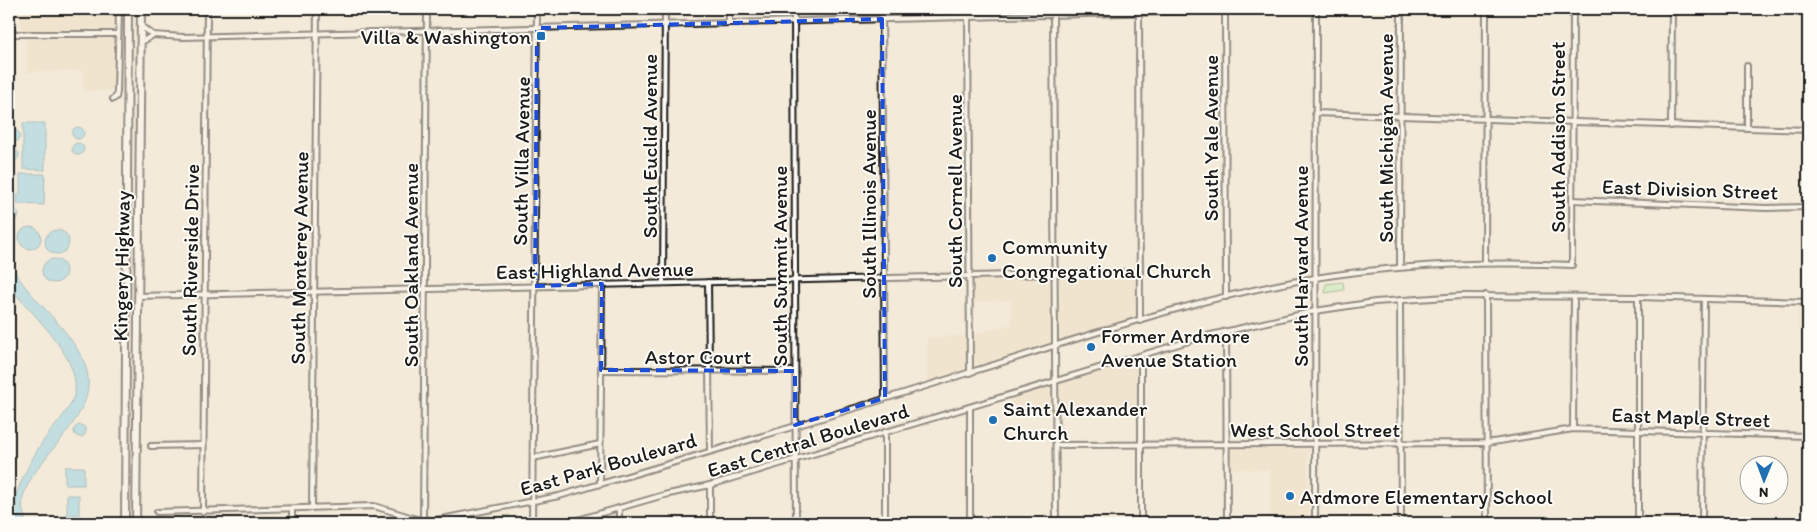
<svg xmlns="http://www.w3.org/2000/svg" width="1817" height="532" font-family="Itim,sans-serif">
<style>
.built{fill:#eedec4}
.green{fill:#b8efb1;stroke:#6a8666}
.water{fill:#88d1e8;stroke:#5d8996}
.lines{fill:none;stroke-linecap:round;stroke-linejoin:round}
.minor-casing{stroke:#1c1c1c;stroke-width:8}
.trunk-casing{stroke:#1c1c1c;stroke-width:10}
.minor{stroke:#fdfcf7;stroke-width:4}
.trunk{stroke:#fdfcf7;stroke-width:6}
.marked{fill:none;stroke:#1d4ed8;stroke-width:4;stroke-dasharray:10 6;stroke-linejoin:round}
.poi-dot{fill:#1f6fb2;stroke:#fdfcf7;stroke-width:2}
.labels{text-anchor:middle;dominant-baseline:central;stroke-width:4;stroke-linejoin:round;paint-order:stroke}
.poi-label{font-size:21px;fill:#1c1c1c;stroke:#fdfcf7;text-anchor:start}
.street-label{font-size:21px;fill:#1c1c1c;stroke:#fdfcf7}
</style>
<rect width="100%" height="100%" fill="#f4ead9"/>
<filter id="ink" filterUnits="userSpaceOnUse"><feTurbulence type="fractalNoise" baseFrequency=".02" numOctaves="2"/><feDisplacementMap in="SourceGraphic" scale="10" xChannelSelector="R" yChannelSelector="G"/><feConvolveMatrix kernelMatrix="1 2 1 2 8 2 1 2 1" color-interpolation-filters="sRGB"/></filter>
<g filter="url(#ink)">
<!-- built -->
<g class="built">
<path d="M 20,9 L 116,9 L 116,32 L 21,33 Z"/>
<path d="M 117,35 L 114,91 L 83,91 L 83,71 L 26,72 L 26,38 Z"/>
<rect x="1802" y="205" width="6" height="74"/>
<path d="M 1142,271 L 1142,319 L 927,384 L 927,337 L 968,336 L 1011,324 L 1011,301 L 967,302 L 967,273 Z"/>
<path d="M 1798,303 L 1808,304 L 1808,331 L 1798,331 Z"/>
<path d="M 1140,357 L 1140,410 L 1057,409 L 1057,382 Z"/>
<path d="M 1055,382 L 1054,412 L 1010,411 L 1010,396 Z"/>
<path d="M 1228,446 L 1308,449 L 1309,523 L 1270,523 L 1270,470 L 1228,469 Z"/>
<path d="M 618,510 L 618,523 L 582,523 L 582,521 Z"/>
</g>
<!-- green -->
<g class="green">
<path d="M 1343,282 L 1344,290 L 1325,293 L 1326,284 Z"/>
<path d="M 509,515 L 509,520 L 493,523 L 492,518 Z"/>
</g>
<!-- water -->
<g class="water">
<path d="M 23,123 L 45,123 L 45,170 L 23,169 Z"/>
<circle cx="78" cy="133" r="6"/>
<circle cx="14" cy="136" r="6"/>
<circle cx="78" cy="149" r="6"/>
<circle cx="13" cy="155" r="6"/>
<path d="M 20,174 L 45,174 L 44,205 L 17,204 L 17,195 L 20,194 Z"/>
<path d="M 9,207 L 14,208 L 19,213 L 18,218 L 13,222 L 9,222 Z"/>
<circle cx="30" cy="238" r="11"/>
<circle cx="57" cy="242" r="12"/>
<circle cx="54" cy="271" r="12"/>
<path d="M 9,262 C 28,300 69,324 85,365 C 104,415 35,453 23,497 C 21,506 24,515 26,523 L 13,523 L 9,515 C 17,489 26,469 40,446 C 50,429 72,411 75,391 C 80,357 29,310 9,287 Z"/>
<circle cx="80" cy="431" r="6"/>
<rect x="65" y="467" width="19" height="18"/>
<rect x="67" y="495" width="12" height="20"/>
</g>
<g class="lines">
<!-- minor casing -->
<g class="minor-casing">
<g id="minor">
<path d="M 794,9 L 796,523"/>
<path d="M 882,9 L 885,398"/>
<path d="M 968,9 L 970,373"/>
<path d="M 1053,9 L 1056,523"/>
<path d="M 1139,9 L 1140,321"/>
<path d="M 1225,9 L 1226,297"/>
<path d="M 729,23 L 729,9"/>
<path d="M 141,26 L 153,35 L 183,37 L 1280,9"/>
<path d="M 9,34 L 118,34"/>
<path d="M 140,43 L 153,35"/>
<path d="M 113,99 L 116,97 L 117,92 L 119,9"/>
<path d="M 1315,113 L 1808,130"/>
<path d="M 1671,126 L 1672,9"/>
<path d="M 1747,128 L 1747,66"/>
<path d="M 1572,200 L 1766,208 L 1808,207"/>
<path d="M 1485,263 L 1486,9"/>
<path d="M 1400,267 L 1401,9"/>
<path d="M 708,282 L 710,451"/>
<path d="M 663,283 L 665,9"/>
<path d="M 1486,295 L 1487,523"/>
<path d="M 138,296 L 1140,272"/>
<path d="M 1400,300 L 1401,523"/>
<path d="M 1226,331 L 1227,523"/>
<path d="M 1141,356 L 1141,523"/>
<path d="M 601,370 L 795,371"/>
<path d="M 970,407 L 970,523"/>
<path d="M 1573,429 L 1574,297"/>
<path d="M 885,432 L 885,523"/>
<path d="M 1056,445 L 1487,443 L 1573,429 L 1808,436"/>
<path d="M 151,446 L 203,445"/>
<path d="M 533,458 L 600,444"/>
<path d="M 600,484 L 602,284"/>
<path d="M 710,485 L 710,523"/>
<path d="M 312,508 L 317,9"/>
<path d="M 292,509 L 292,523"/>
<path d="M 157,512 L 374,506 L 423,521 L 436,520 L 559,496 C 697,456 834,415 971,372 C 1084,337 1198,297 1315,278 C 1401,264 1486,261 1572,265 L 1573,9"/>
<path d="M 203,512 L 207,9"/>
<path d="M 423,521 L 427,9"/>
<path d="M 532,523 L 537,9"/>
<path d="M 567,523 L 664,495 L 710,485 L 1202,337 L 1315,311 L 1375,302 L 1461,296 L 1638,297 L 1808,302"/>
<path d="M 619,523 L 619,508"/>
<path d="M 1315,523 L 1316,9"/>
<path d="M 1638,523 L 1638,297"/>
<path d="M 1702,523 L 1704,299"/>
</g>
</g>
<!-- trunk casing -->
<g class="trunk-casing">
<g id="trunk">
<path d="M 125,523 L 128,9"/>
<path d="M 136,523 L 141,9"/>
</g>
</g>
<!-- minor -->
<use href="#minor" class="minor"/>
<!-- trunk -->
<use href="#trunk" class="trunk"/>
</g>
</g>
<!-- marked area -->
<path d="M0 0H1817V532H0ZM 882,19 L 885,398 L 795,425 L 795,371 L 601,370 L 602,284 L 535,286 L 537,28 Z" fill="#f4ead9" fill-opacity=".55" fill-rule="evenodd"/>
<path class="marked" d="M 882,19 L 885,398 L 795,425 L 795,371 L 601,370 L 602,284 L 535,286 L 537,28 Z"/>
<!-- markers -->
<g class="poi-dot">
<rect x="536" y="31" width="10" height="10" rx="2.5"/>
<circle cx="992" cy="258" r="5"/>
<circle cx="1091" cy="347" r="5"/>
<circle cx="993" cy="420" r="5"/>
<circle cx="1290" cy="496" r="5"/>
</g>
<g class="labels">
<!-- poi labels -->
<g class="poi-label">
<text x="531" y="36" text-anchor="end">Villa &amp; Washington</text>
<text x="1002" y="246">Community<tspan x="1002" dy="24">Congregational Church</tspan></text>
<text x="1101" y="335">Former Ardmore<tspan x="1101" dy="24">Avenue Station</tspan></text>
<text x="1003" y="408">Saint Alexander<tspan x="1003" dy="24">Church</tspan></text>
<text x="1300" y="496">Ardmore Elementary School</text>
</g>
<!-- street labels -->
<g class="street-label">
<text transform="translate(1557 137) rotate(-90)">South Addison Street</text>
<text transform="translate(1210 138) rotate(-90)">South Yale Avenue</text>
<text transform="translate(1385 138) rotate(-90)">South Michigan Avenue</text>
<text transform="translate(649 146) rotate(-90)">South Euclid Avenue</text>
<text transform="translate(521 161) rotate(-89)">South Villa Avenue</text>
<text transform="translate(1690 189) rotate(2)">East Division Street</text>
<text transform="translate(954 191) rotate(-90)">South Cornell Avenue</text>
<text transform="translate(868 204) rotate(-90)">South Illinois Avenue</text>
<text transform="translate(299 258) rotate(-89)">South Monterey Avenue</text>
<text transform="translate(190 260) rotate(-89)">South Riverside Drive</text>
<text transform="translate(410 265) rotate(-90)">South Oakland Avenue</text>
<text transform="translate(121 266) rotate(-89)">Kingery Highway</text>
<text transform="translate(779 266) rotate(-90)">South Summit Avenue</text>
<text transform="translate(1300 266) rotate(-90)">South Harvard Avenue</text>
<text transform="translate(595 270) rotate(-1)">East Highland Avenue</text>
<text x="698" y="356">Astor Court</text>
<text transform="translate(1691 417) rotate(2)">East Maple Street</text>
<text x="1315" y="429">West School Street</text>
<text transform="translate(808 440) rotate(-17)">East Central Boulevard</text>
<text transform="translate(608 464) rotate(-16)">East Park Boulevard</text>
</g>
</g>
<!-- margin -->
<rect width="1817" height="532" fill="none" stroke="#fdfcf7" stroke-width="30"/>
<rect x="15" y="15" width="1787" height="502" fill="none" stroke="#1c1c1c" stroke-width="2" filter="url(#ink)"/>
<!-- north arrow -->
<g transform="translate(1764 480) rotate(181)"><circle r="24" fill="#fdfcf7" stroke="#a3a29f"/>
<path d="M0-4L9 19L0 12L-9 19Z" fill="#1f6fb2"/>
<text y="-8" font-size="14" font-weight="bold" text-anchor="middle" fill="#1c1c1c">N</text>
</g>
</svg>
